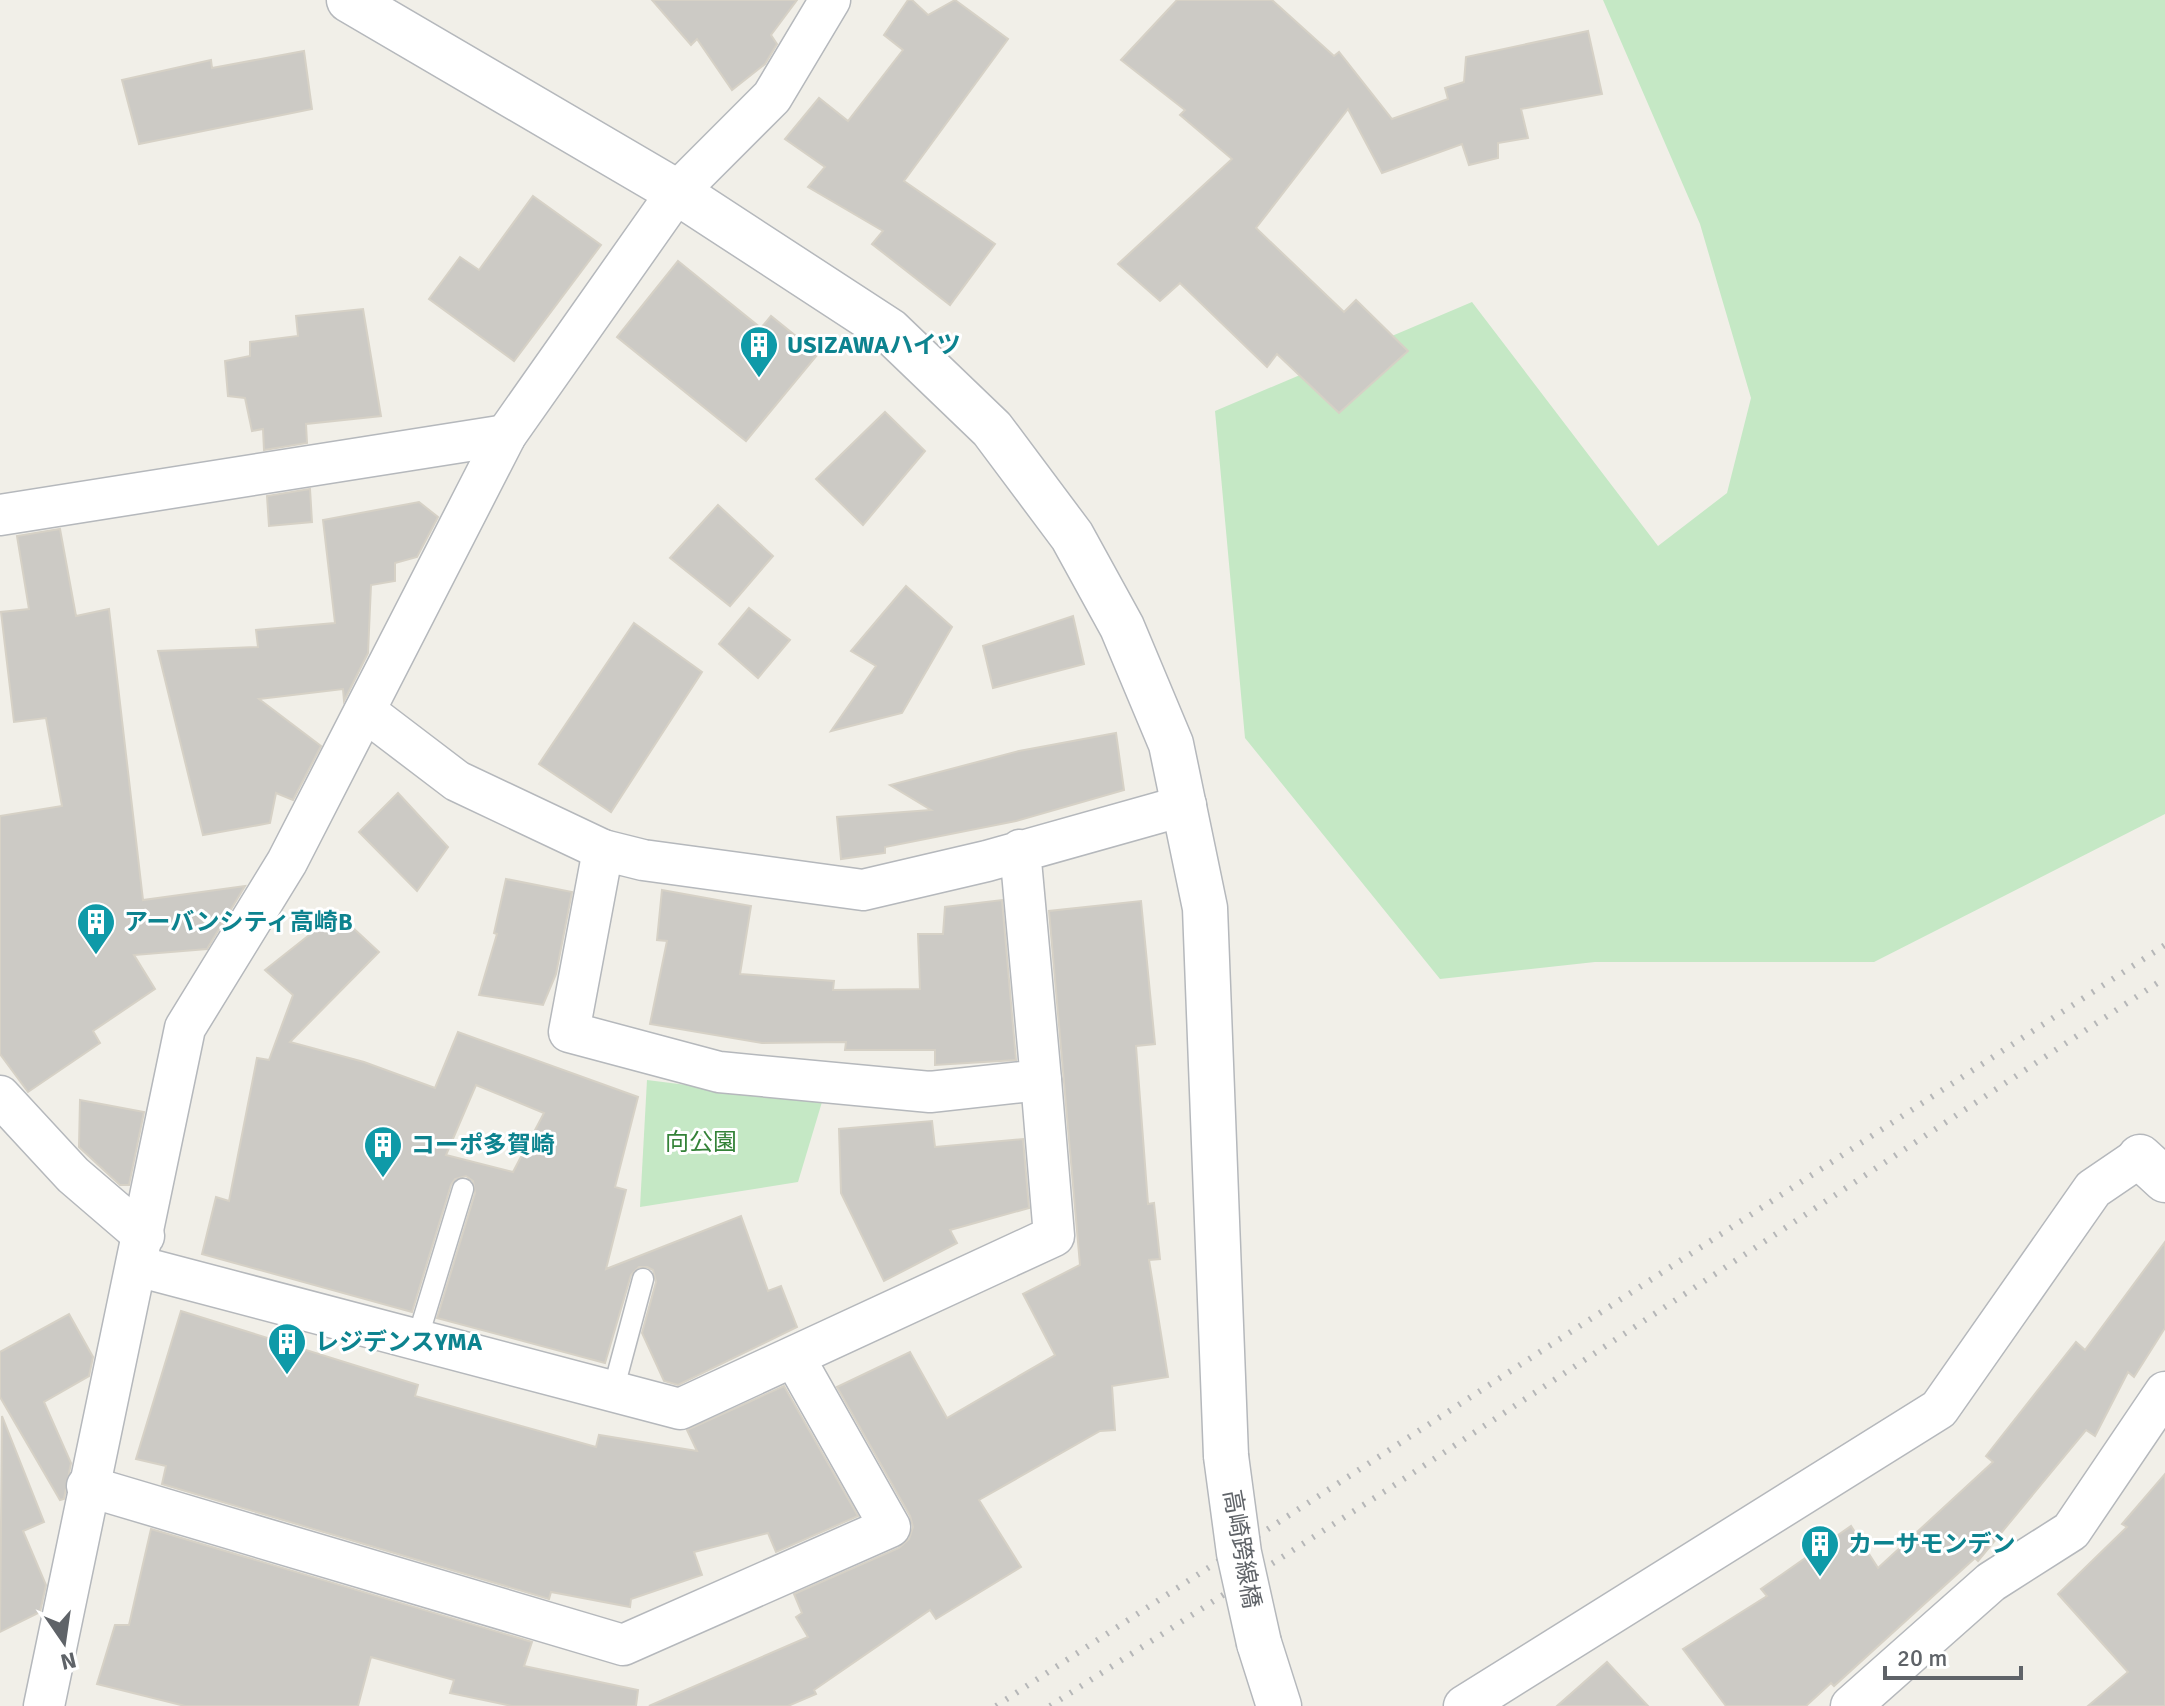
<svg xmlns="http://www.w3.org/2000/svg" width="2165" height="1706" font-family="Signika,'Noto Sans JP',sans-serif">
<style>
.green{fill:#c5e8c5}
.building{fill:#cccac5;stroke:#d6d1c6;stroke-width:2;fill-rule:evenodd}
.lines{fill:none;stroke-linecap:round;stroke-linejoin:round}
.service-casing{stroke:#b5b8bc;stroke-width:23}
.minor-casing{stroke:#b5b8bc;stroke-width:43}
.tertiary-casing{stroke:#b5b8bc;stroke-width:47}
.service{stroke:#fff;stroke-width:20}
.minor{stroke:#fff;stroke-width:40}
.tertiary{stroke:#fff;stroke-width:44}
.rail{stroke:#b6b7b8;stroke-width:6;stroke-dasharray:2 10;stroke-linecap:butt}
.tertiary-bridge-casing{stroke:#b5b8bc;stroke-width:47;stroke-linecap:butt}
.tertiary-bridge{stroke:#fff;stroke-width:44}
.labels{text-anchor:middle;dominant-baseline:central;stroke-width:6;stroke-linejoin:round;paint-order:stroke}
.culture-label{font-size:24px;font-weight:bold;fill:#0d838f;stroke:#fff;text-anchor:start}
.park-label{font-size:24px;fill:#348238;stroke:#fff}
.street-label{font-size:24px;fill:#5f6368;stroke:#fff}
</style>
<rect width="100%" height="100%" fill="#f1efe8"/>
<!-- green -->
<g class="green">
<path d="M 1603,0 L 2165,0 L 2165,814 L 1874,962 L 1595,962 L 1440,979 L 1245,738 L 1215,411 L 1472,302 L 1658,546 L 1727,493 L 1751,398 L 1700,224 Z"/>
<path d="M 647,1080 L 822,1102 L 798,1182 L 640,1207 Z"/>
</g>
<!-- building -->
<g class="building">
<path d="M 652,0 L 797,0 L 771,35 L 777,44 L 765,64 L 732,90 L 697,39 L 691,45 Z"/>
<path d="M 908,0 L 912,0 L 928,15 L 955,0 L 1008,39 L 904,181 L 995,244 L 950,305 L 872,244 L 883,231 L 808,187 L 825,167 L 785,139 L 819,98 L 848,121 L 903,50 L 884,35 Z"/>
<path d="M 1177,0 L 1272,0 L 1334,56 L 1339,52 L 1392,119 L 1448,99 L 1445,88 L 1464,82 L 1466,57 L 1588,31 L 1602,94 L 1521,109 L 1528,138 L 1498,143 L 1498,158 L 1469,165 L 1462,144 L 1382,173 L 1348,109 L 1256,228 L 1344,312 L 1356,300 L 1408,351 L 1339,413 L 1277,354 L 1267,367 L 1180,283 L 1160,301 L 1118,264 L 1232,159 L 1180,115 L 1185,110 L 1121,60 Z"/>
<path d="M 304,51 L 312,109 L 139,144 L 122,80 L 211,60 L 212,68 Z"/>
<path d="M 533,196 L 601,245 L 514,361 L 429,299 L 460,257 L 479,270 Z"/>
<path d="M 678,261 L 761,328 L 771,316 L 818,354 L 746,441 L 617,337 Z"/>
<path d="M 363,309 L 381,416 L 306,424 L 307,443 L 264,450 L 263,429 L 252,431 L 245,398 L 228,396 L 225,361 L 250,356 L 250,342 L 298,336 L 296,316 Z"/>
<path d="M 885,412 L 925,451 L 863,525 L 816,479 Z"/>
<path d="M 310,489 L 312,522 L 269,526 L 267,496 Z"/>
<path d="M 419,502 L 438,517 L 417,557 L 395,563 L 395,581 L 371,585 L 368,653 L 344,701 L 343,689 L 259,699 L 321,746 L 293,800 L 276,793 L 270,823 L 203,835 L 158,651 L 258,647 L 256,630 L 335,623 L 323,520 Z"/>
<path d="M 718,505 L 773,556 L 730,606 L 670,558 Z"/>
<path d="M 60,529 L 76,616 L 109,609 L 143,900 L 245,886 L 207,949 L 134,955 L 155,989 L 93,1031 L 100,1043 L 28,1092 L 0,1054 L 0,816 L 62,806 L 46,718 L 14,722 L 1,612 L 29,609 L 17,536 Z"/>
<path d="M 906,586 L 952,627 L 902,713 L 831,731 L 876,666 L 851,651 Z"/>
<path d="M 749,608 L 790,640 L 758,678 L 719,644 Z"/>
<path d="M 1073,616 L 1084,664 L 993,688 L 983,646 Z"/>
<path d="M 634,623 L 702,672 L 611,812 L 539,764 Z"/>
<path d="M 1116,733 L 1124,790 L 1016,821 L 885,847 L 885,853 L 841,859 L 837,817 L 931,810 L 890,785 L 1019,751 Z"/>
<path d="M 398,793 L 448,847 L 417,891 L 359,832 Z"/>
<path d="M 506,879 L 572,892 L 556,974 L 543,1005 L 479,995 L 497,934 L 494,933 Z"/>
<path d="M 662,890 L 751,906 L 740,974 L 834,981 L 833,990 L 920,989 L 918,934 L 943,934 L 945,907 L 1002,900 L 1016,1060 L 935,1065 L 935,1050 L 845,1050 L 846,1042 L 762,1043 L 650,1024 L 667,941 L 657,940 Z"/>
<path d="M 1141,901 L 1155,1044 L 1136,1046 L 1148,1204 L 1154,1203 L 1160,1259 L 1149,1260 L 1168,1377 L 1112,1386 L 1115,1430 L 1100,1431 L 979,1500 L 1021,1567 L 936,1619 L 930,1610 L 814,1690 L 816,1694 L 788,1706 L 649,1706 L 808,1637 L 796,1617 L 802,1613 L 794,1594 L 899,1548 L 909,1539 L 913,1527 L 910,1516 L 837,1387 L 910,1352 L 947,1418 L 1055,1355 L 1023,1294 L 1080,1265 L 1049,911 Z"/>
<path d="M 337,913 L 379,952 L 290,1042 L 364,1062 L 435,1088 L 458,1032 L 638,1097 L 615,1187 L 626,1190 L 606,1269 L 741,1216 L 768,1291 L 781,1286 L 797,1327 L 678,1385 L 664,1381 L 642,1333 L 656,1282 L 653,1270 L 647,1267 L 639,1267 L 631,1275 L 605,1363 L 437,1318 L 475,1193 L 473,1181 L 466,1176 L 455,1179 L 451,1185 L 412,1312 L 202,1254 L 216,1197 L 229,1201 L 257,1058 L 269,1060 L 293,995 L 265,970 ZM 476,1085 L 544,1113 L 513,1172 L 446,1155 Z"/>
<path d="M 80,1100 L 144,1112 L 129,1185 L 120,1185 L 79,1147 Z"/>
<path d="M 932,1121 L 935,1147 L 1023,1139 L 1029,1208 L 950,1230 L 957,1243 L 884,1281 L 841,1193 L 839,1129 Z"/>
<path d="M 2165,1242 L 2165,1328 L 2134,1377 L 2128,1372 L 2095,1436 L 2086,1430 L 1978,1561 L 1975,1558 L 1834,1686 L 1831,1683 L 1806,1706 L 1726,1706 L 1683,1649 L 1767,1596 L 1761,1589 L 1851,1526 L 1878,1568 L 1993,1462 L 1986,1456 L 2076,1342 L 2085,1350 Z"/>
<path d="M 181,1311 L 418,1385 L 415,1396 L 596,1447 L 599,1435 L 697,1451 L 687,1430 L 784,1386 L 858,1516 L 776,1552 L 768,1533 L 694,1552 L 702,1575 L 631,1599 L 630,1607 L 551,1592 L 549,1599 L 162,1484 L 166,1466 L 136,1459 Z"/>
<path d="M 69,1314 L 93,1357 L 89,1376 L 44,1402 L 71,1463 L 64,1499 L 60,1500 L 0,1397 L 0,1352 Z"/>
<path d="M 2,1416 L 44,1522 L 23,1531 L 46,1585 L 40,1612 L 0,1632 Z"/>
<path d="M 2165,1474 L 2165,1706 L 2088,1706 L 2128,1672 L 2058,1594 L 2127,1527 L 2122,1524 Z"/>
<path d="M 151,1529 L 532,1642 L 524,1666 L 638,1690 L 636,1706 L 512,1706 L 450,1693 L 454,1680 L 371,1657 L 358,1706 L 185,1706 L 97,1684 L 115,1625 L 129,1625 Z"/>
<path d="M 1607,1662 L 1648,1706 L 1557,1706 Z"/>
</g>
<g class="lines">
<!-- service casing -->
<g class="service-casing">
<g id="service">
<path d="M 417,1340 L 463,1189"/>
<path d="M 613,1391 L 643,1279"/>
</g>
</g>
<!-- minor casing -->
<g class="minor-casing">
<g id="minor">
<path d="M 0,515 L 506,435"/>
<path d="M 365,711 L 457,781 L 603,850"/>
<path d="M 1020,850 L 1041,1080 L 930,1092 L 719,1072 L 569,1032 L 603,850 L 643,860 L 863,890 L 987,861 L 1186,805"/>
<path d="M 0,1096 L 73,1175 L 144,1236"/>
<path d="M 137,1266 L 680,1409 L 1054,1236 L 1041,1080"/>
<path d="M 87,1486 L 623,1645 L 890,1527 L 794,1357"/>
<path d="M 44,1706 L 185,1028 L 287,862 L 506,435 L 677,192 L 772,97 L 830,0"/>
<path d="M 1464,1706 L 1939,1409 L 2093,1189 L 2140,1157"/>
<path d="M 1851,1706 L 1991,1582 L 2071,1531 L 2165,1392"/>
</g>
</g>
<!-- tertiary casing -->
<g class="tertiary-casing">
<g id="tertiary">
<path d="M 349,0 L 677,192 L 890,331 L 992,429 L 1072,536 L 1122,627 L 1171,744 L 1205,908 L 1226,1456"/>
<path d="M 2140,1157 L 2165,1180"/>
<path d="M 1259,1643 L 1279,1706"/>
</g>
</g>
<!-- service -->
<use href="#service" class="service"/>
<!-- minor -->
<use href="#minor" class="minor"/>
<!-- tertiary -->
<use href="#tertiary" class="tertiary"/>
<!-- rail -->
<g class="rail">
<path d="M 996,1706 L 2165,945"/>
<path d="M 1050,1706 L 1393,1486 L 2165,978"/>
</g>
<!-- tertiary-bridge casing -->
<g class="tertiary-bridge-casing">
<path id="tertiary-bridge" d="M 1226,1456 L 1239,1553 L 1259,1643"/>
</g>
<!-- tertiary-bridge -->
<use href="#tertiary-bridge" class="tertiary-bridge"/>
</g>
<!-- icons -->
<defs>
<g id="building-pin" transform="scale(2)"><path d="M0 17L-7.5 6A9.5 9.5 0 1 1 7.5 6Z" fill="#0f9aa8" stroke="#fff"/><path d="M-4-6H4V6H1V3H-1V6H-4ZM-2.5-4.3h1.7v1.8h-1.7ZM.8-4.3h1.7v1.8H.8ZM-2.5-1h1.7V.8h-1.7ZM.8-1h1.7V.8H.8Z" fill="#fff"/></g>
</defs>
<g fill-rule="evenodd">
<use href="#building-pin" x="759" y="345"/>
<use href="#building-pin" x="96" y="922"/>
<use href="#building-pin" x="383" y="1145"/>
<use href="#building-pin" x="287" y="1342"/>
<use href="#building-pin" x="1820" y="1544"/>
</g>
<g class="labels">
<!-- culture labels -->
<g class="culture-label">
<text x="787" y="345">USIZAWAハイツ</text>
<text x="124" y="922">アーバンシティ高崎B</text>
<text x="411" y="1145">コーポ多賀崎</text>
<text x="315" y="1342">レジデンスYMA</text>
<text x="1848" y="1544">カーサモンデン</text>
</g>
<!-- park labels -->
<g class="park-label">
<text x="701" y="1142">向公園</text>
</g>
<!-- street labels -->
<g class="street-label">
<text transform="translate(1242 1549) rotate(80)">高崎跨線橋</text>
</g>
</g>
<!-- north arrow -->
<g transform="translate(64 1642) rotate(167)" stroke="#ffffff" stroke-width="6" paint-order="stroke">
<path d="M0-6L14 30L0 20L-14 30Z" fill="#5f6368"/>
<text y="-12" font-size="22" font-weight="bold" text-anchor="middle" fill="#5f6368">N</text>
</g>
<!-- scale -->
<path d="M1885 1666v12h136v-12" fill="none" stroke="#5f6368" stroke-width="4"/>
<text x="1897" y="1666" font-size="24" fill="#5f6368" stroke="#ffffff" stroke-width="6" paint-order="stroke">20 m</text>
</svg>
